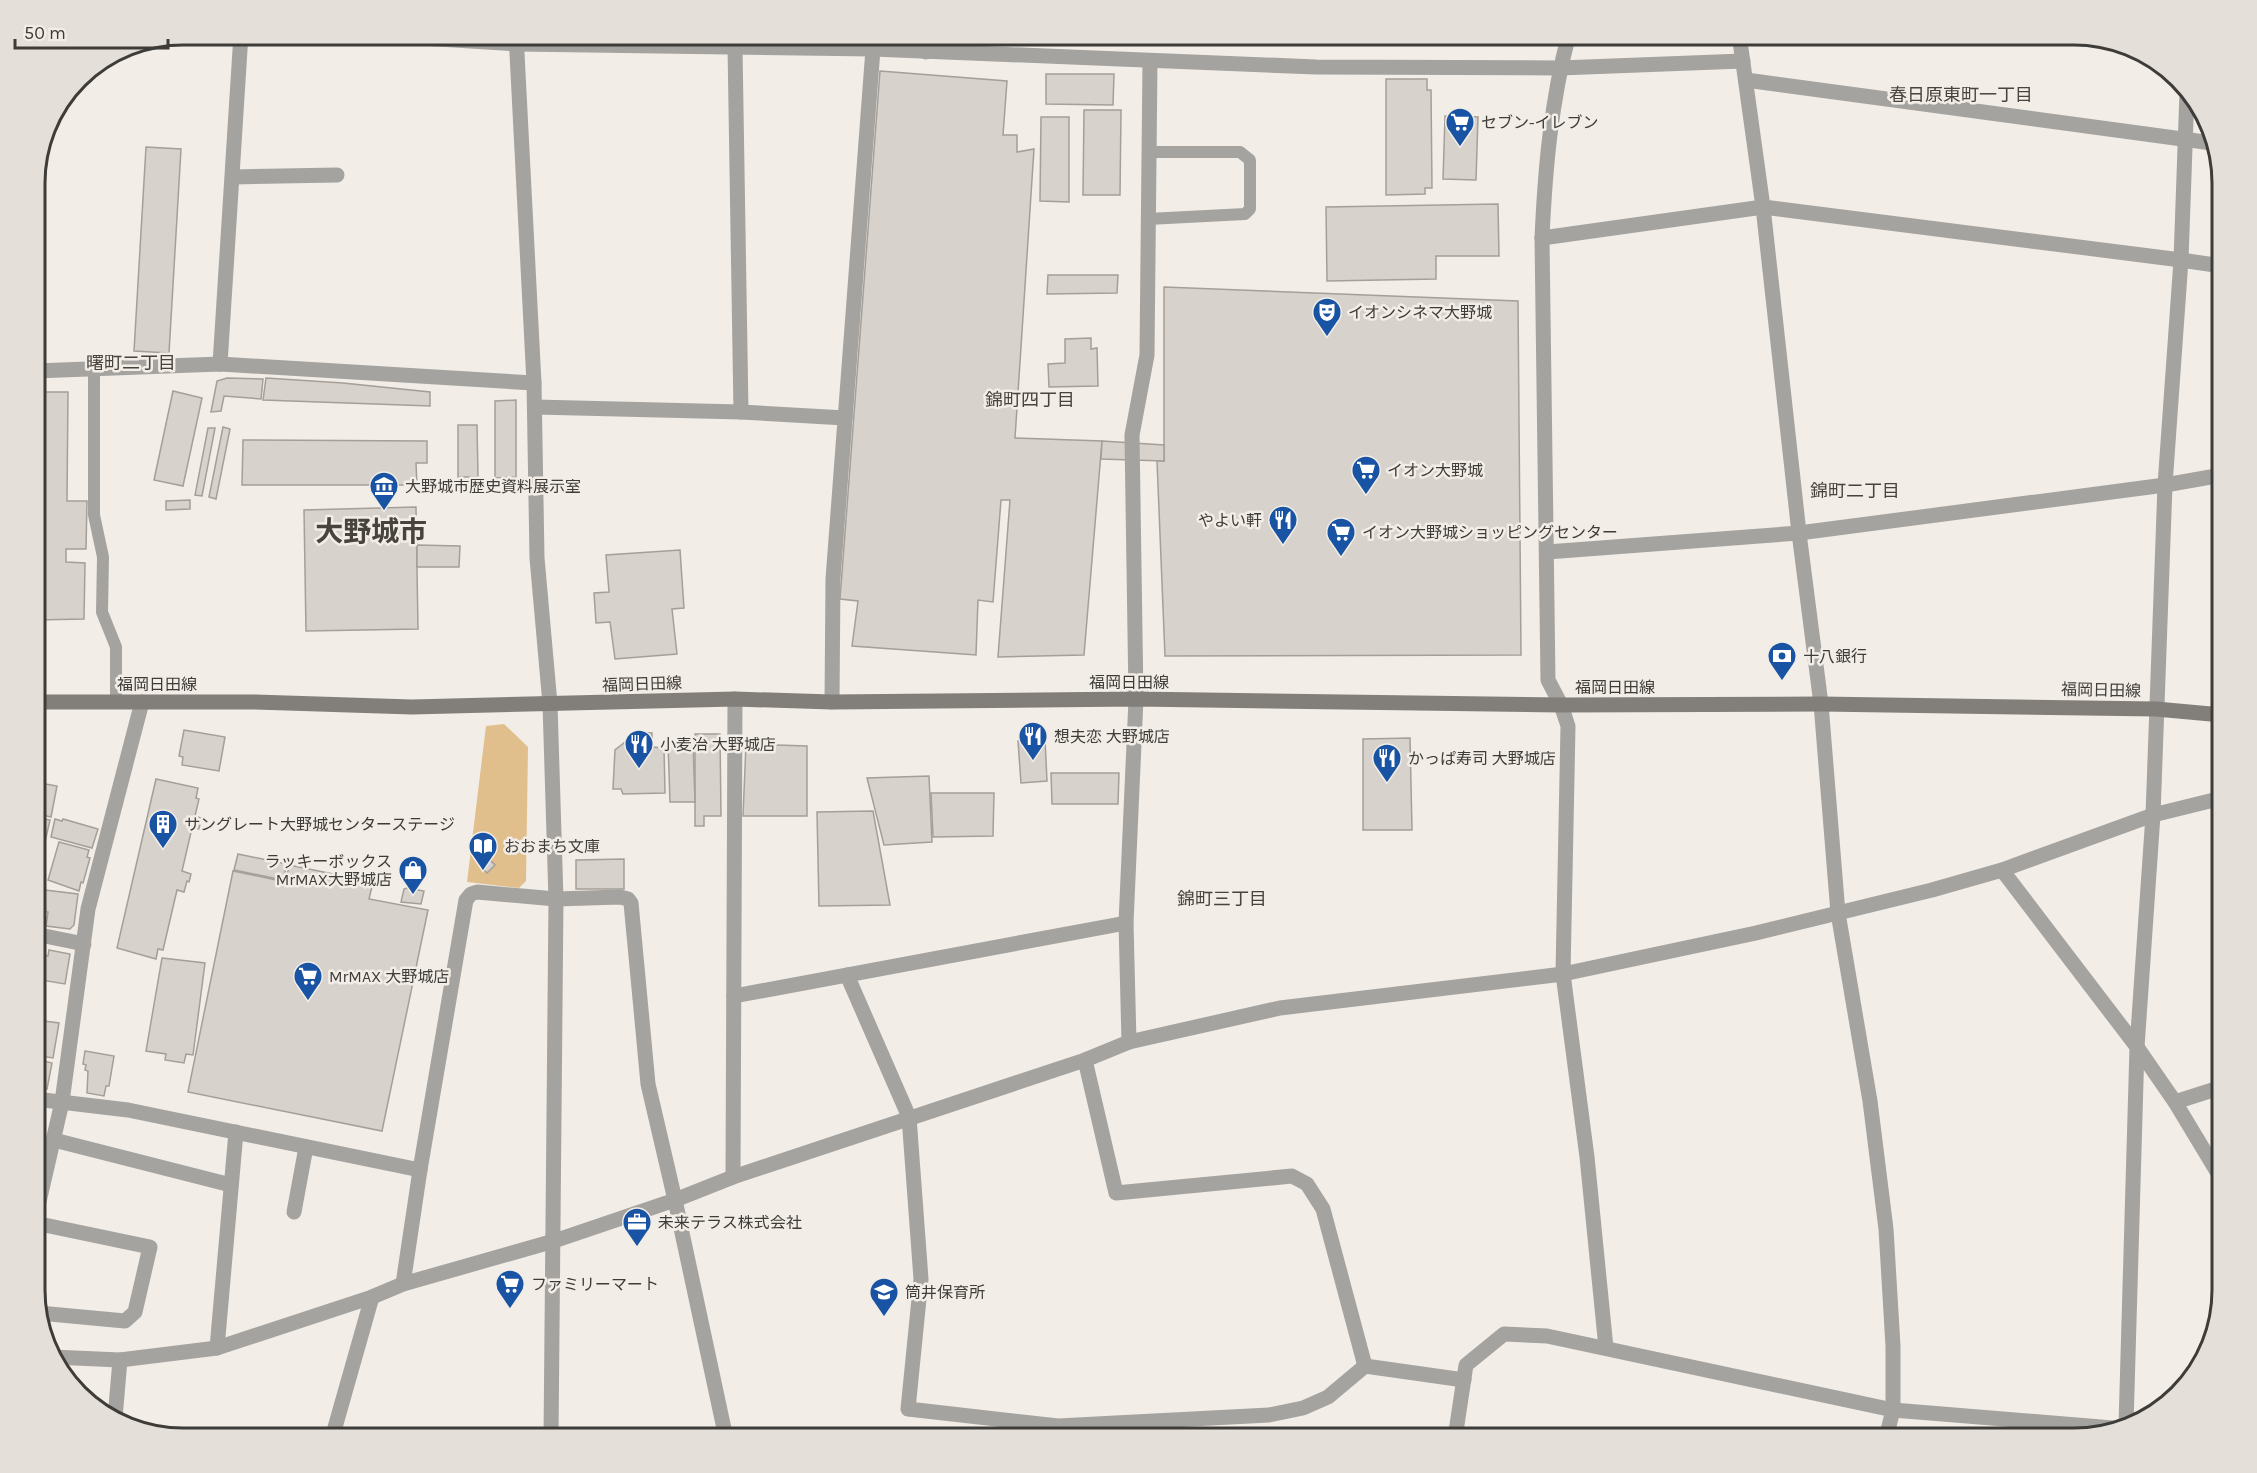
<svg xmlns="http://www.w3.org/2000/svg" width="2257" height="1473" font-family="Karla,'Noto Sans JP',sans-serif">
<style>
.green{fill:#e1bf8d}
.building{fill:#d7d2cb;stroke:#a49f98;stroke-width:1.5}
.lines{fill:none;stroke-linecap:round;stroke-linejoin:round}
.service{stroke:#a5a3a0;stroke-width:12}
.minor{stroke:#a5a3a0;stroke-width:15}
.tertiary{stroke:#a5a3a0;stroke-width:15}
.secondary{stroke:#827f7a;stroke-width:15}
.labels{text-anchor:middle;dominant-baseline:central;stroke-width:5;stroke-linejoin:round;paint-order:stroke}
.poi-label{font-size:16px;fill:#3e3c39;stroke:#f2ede6;text-anchor:start}
.street-label{font-size:16px;fill:#3e3c39;stroke:#f2ede6}
.neighbourhood-label{font-size:18px;fill:#47433d;stroke:#f2ede6}
.town-label{font-size:28px;font-weight:bold;fill:#47433d;stroke:#f2ede6}
.rim{fill:none;stroke:#3e3c39;stroke-width:3}
</style>
<rect width="100%" height="100%" fill="#f2ede6"/>
<!-- green -->
<path class="green" d="M 504,724 L 528,747 L 526,881 L 519,888 L 467,882 L 486,726 Z"/>
<!-- building -->
<g class="building">
<path d="M 880,71 L 1007,81 L 1003,135 L 1017,135 L 1017,152 L 1034,149 L 1015,438 L 1102,441 L 1084,655 L 998,657 L 1010,500 L 1001,500 L 993,602 L 978,600 L 976,655 L 852,646 L 858,601 L 840,599 Z"/>
<path d="M 1046,74 L 1114,74 L 1113,105 L 1046,104 Z"/>
<path d="M 1386,79 L 1427,79 L 1427,90 L 1431,90 L 1432,188 L 1425,188 L 1425,194 L 1386,195 Z"/>
<path d="M 1084,110 L 1121,110 L 1120,195 L 1083,195 Z"/>
<path d="M 1445,116 L 1478,117 L 1476,180 L 1443,179 Z"/>
<path d="M 1041,117 L 1069,117 L 1069,202 L 1040,201 Z"/>
<path d="M 146,147 L 181,149 L 169,353 L 134,351 Z"/>
<path d="M 1498,204 L 1499,256 L 1436,256 L 1436,279 L 1327,281 L 1326,207 Z"/>
<path d="M 1048,275 L 1118,275 L 1117,293 L 1047,294 Z"/>
<path d="M 1164,287 L 1518,301 L 1521,655 L 1165,656 L 1157,461 L 1164,461 Z"/>
<path d="M 1091,338 L 1091,349 L 1097,348 L 1098,386 L 1049,387 L 1048,364 L 1065,363 L 1065,339 Z"/>
<path d="M 227,378 L 263,379 L 261,399 L 224,396 L 221,411 L 211,412 L 217,381 Z"/>
<path d="M 266,378 L 343,383 L 430,392 L 430,406 L 263,400 Z"/>
<path d="M 173,391 L 202,398 L 183,486 L 154,480 Z"/>
<path d="M 35,392 L 68,392 L 67,501 L 87,501 L 86,549 L 66,549 L 66,562 L 85,563 L 84,619 L 35,620 Z"/>
<path d="M 516,400 L 516,477 L 495,478 L 495,401 Z"/>
<path d="M 458,425 L 477,425 L 478,477 L 458,477 Z"/>
<path d="M 223,427 L 230,429 L 216,499 L 209,497 Z"/>
<path d="M 208,428 L 215,428 L 202,496 L 195,495 Z"/>
<path d="M 243,440 L 427,441 L 427,463 L 416,463 L 417,485 L 242,485 Z"/>
<path d="M 1102,441 L 1164,445 L 1164,461 L 1101,459 Z"/>
<path d="M 190,500 L 190,509 L 166,510 L 166,501 Z"/>
<path d="M 416,507 L 418,629 L 306,631 L 304,510 Z"/>
<path d="M 417,545 L 460,546 L 459,567 L 417,567 Z"/>
<path d="M 680,550 L 684,608 L 672,609 L 677,654 L 615,659 L 610,622 L 596,623 L 594,593 L 609,592 L 606,555 Z"/>
<path d="M 184,730 L 225,737 L 219,771 L 182,765 L 183,757 L 179,756 Z"/>
<path d="M 638,732 L 652,733 L 652,747 L 664,748 L 665,793 L 623,794 L 621,789 L 613,789 L 615,750 Z"/>
<path d="M 695,734 L 720,734 L 721,816 L 704,816 L 704,826 L 695,826 Z"/>
<path d="M 1410,738 L 1412,830 L 1363,830 L 1363,739 Z"/>
<path d="M 1045,739 L 1047,781 L 1021,783 L 1018,741 Z"/>
<path d="M 693,742 L 695,802 L 670,802 L 668,743 Z"/>
<path d="M 746,744 L 807,746 L 807,816 L 743,816 Z"/>
<path d="M 1051,773 L 1119,773 L 1118,804 L 1052,804 Z"/>
<path d="M 929,776 L 932,842 L 884,845 L 867,778 Z"/>
<path d="M 156,779 L 198,788 L 196,798 L 199,799 L 195,816 L 201,818 L 199,829 L 192,828 L 182,871 L 191,874 L 189,882 L 187,881 L 184,892 L 177,890 L 163,950 L 158,949 L 156,959 L 117,948 Z"/>
<path d="M 35,782 L 57,786 L 51,817 L 35,813 Z"/>
<path d="M 931,793 L 994,793 L 993,836 L 933,837 Z"/>
<path d="M 873,811 L 890,905 L 819,906 L 817,812 Z"/>
<path d="M 35,817 L 50,820 L 39,868 L 35,867 Z"/>
<path d="M 55,819 L 62,821 L 63,819 L 98,829 L 92,848 L 51,837 Z"/>
<path d="M 59,842 L 89,850 L 87,857 L 90,858 L 83,883 L 81,882 L 79,891 L 48,880 Z"/>
<path d="M 238,854 L 287,864 L 283,880 L 234,870 Z"/>
<path d="M 488,858 L 495,865 L 487,873 L 480,866 Z"/>
<path d="M 624,859 L 624,889 L 576,889 L 576,860 Z"/>
<path d="M 289,865 L 373,882 L 369,899 L 428,910 L 382,1131 L 188,1092 L 233,871 L 286,882 Z"/>
<path d="M 407,888 L 424,891 L 421,904 L 401,902 L 404,889 Z"/>
<path d="M 45,890 L 78,894 L 74,925 L 70,929 L 46,926 L 48,912 L 42,911 Z"/>
<path d="M 49,950 L 70,954 L 65,984 L 41,980 L 43,971 L 39,970 L 42,955 L 48,956 Z"/>
<path d="M 162,958 L 205,963 L 193,1055 L 186,1054 L 184,1063 L 165,1060 L 166,1054 L 146,1051 Z"/>
<path d="M 36,1020 L 59,1023 L 53,1058 L 35,1055 Z"/>
<path d="M 85,1051 L 114,1056 L 109,1086 L 106,1086 L 104,1096 L 87,1093 L 88,1071 L 85,1070 L 86,1065 L 83,1064 Z"/>
<path d="M 35,1059 L 52,1063 L 47,1089 L 35,1086 Z"/>
</g>
<g class="lines">
<!-- service -->
<g class="service">
<path d="M 1148,219 L 1245,214 L 1250,209 L 1250,160 L 1240,152 L 1149,152"/>
<path d="M 94,368 L 94,515 L 103,557 L 102,612 L 116,647 L 116,702"/>
</g>
<!-- minor -->
<g class="minor">
<path d="M 358,34 L 517,44 L 873,49 L 1316,67 L 1560,68 L 1743,61"/>
<path d="M 1739,34 L 1763,207 L 1799,533 L 1821,704 L 1838,913 L 1870,1101 L 1886,1229 L 1893,1346 L 1893,1410 L 1886,1438"/>
<path d="M 735,47 L 741,412"/>
<path d="M 926,52 L 927,34"/>
<path d="M 1746,80 L 2212,143"/>
<path d="M 233,177 L 337,175"/>
<path d="M 1542,238 L 1763,207 L 2181,260"/>
<path d="M 220,364 L 241,34"/>
<path d="M 35,371 L 220,364 L 534,383"/>
<path d="M 535,407 L 741,412 L 845,418"/>
<path d="M 1547,552 L 1799,533 L 2165,485 L 2222,475"/>
<path d="M 832,702 L 833,579 L 873,49"/>
<path d="M 1561,705 L 1568,726 L 1563,974 L 1587,1157 L 1606,1348"/>
<path d="M 2002,870 L 2137,1047 L 2175,1102 L 2222,1180"/>
<path d="M 35,934 L 84,944"/>
<path d="M 847,975 L 909,1117 L 921,1279 L 908,1409 L 1058,1426 L 1269,1415 L 1303,1408 L 1328,1397 L 1365,1366 L 1464,1380"/>
<path d="M 734,996 L 1126,923"/>
<path d="M 1129,1042 L 1126,923 L 1136,699 L 1132,435 L 1147,355 L 1150,61"/>
<path d="M 1085,1060 L 1116,1193 L 1292,1176 L 1307,1184 L 1323,1209 L 1365,1366"/>
<path d="M 35,1099 L 128,1110 L 420,1170"/>
<path d="M 2175,1102 L 2222,1087"/>
<path d="M 54,1140 L 231,1185"/>
<path d="M 733,1177 L 735,699"/>
<path d="M 675,1200 L 733,1177 L 1085,1060 L 1129,1042 L 1280,1008 L 1563,974 L 1756,933 L 1932,890 L 2002,870 L 2153,815 L 2222,798"/>
<path d="M 294,1212 L 306,1147"/>
<path d="M 35,1219 L 62,1102 L 88,909 L 142,702"/>
<path d="M 35,1223 L 150,1247 L 135,1312 L 125,1321 L 39,1313"/>
<path d="M 403,1284 L 420,1170 L 466,900 L 471,894 L 477,892 L 556,899 L 620,897 L 628,899 L 631,903 L 648,1084 L 675,1200 L 726,1438"/>
<path d="M 217,1348 L 236,1132"/>
<path d="M 115,1418 L 120,1360"/>
<path d="M 332,1438 L 372,1297"/>
<path d="M 1455,1438 L 1466,1365 L 1504,1334 L 1547,1336 L 1893,1410 L 2113,1428"/>
</g>
<!-- tertiary -->
<g class="tertiary">
<path d="M 516,34 L 534,383 L 537,558 L 550,704 L 556,899 L 551,1438"/>
<path d="M 2181,260 L 2222,266"/>
<path d="M 1561,705 L 1548,680 L 1542,238 C 1545,170 1551,101 1569,34"/>
<path d="M 52,1357 L 120,1360 L 217,1348 L 372,1297 L 403,1284 L 554,1241 L 675,1200"/>
<path d="M 2126,1425 L 2137,1047 L 2153,815 L 2165,485 L 2181,260 L 2187,92"/>
</g>
<!-- secondary -->
<path class="secondary" d="M 35,702 L 255,702 L 412,707 L 735,699 L 832,702 L 1136,699 L 1561,705 L 1821,704 L 2156,709 L 2222,715"/>
</g>
<!-- icons -->
<defs>
<g id="supermarket-pin" transform="scale(1.5)"><path d="M0 17L-7.5 6A9.5 9.5 0 1 1 7.5 6Z" fill="#1853a4" stroke="#f2ede6"/><path d="M-6-5.5h2.5l.6 2H6L4.5 2H-2.5L-4.4-4H-6ZM-1.5 3.2a1.3 1.3 0 1 0 .1 0ZM3 3.2a1.3 1.3 0 1 0 .1 0Z" fill="#fff"/></g>
<g id="theatre-pin" transform="scale(1.5)"><path d="M0 17L-7.5 6A9.5 9.5 0 1 1 7.5 6Z" fill="#1853a4" stroke="#f2ede6"/><path d="M-5-5.5Q0-4 5-5.5V0Q5 5 0 6Q-5 5-5 0ZM-3.3-2.5H-1v1.5H-3.3ZM1-2.5H3.3v1.5H1ZM-2.8 1Q0 5.5 2.8 1Z" fill="#fff"/></g>
<g id="museum-pin" transform="scale(1.5)"><path d="M0 17L-7.5 6A9.5 9.5 0 1 1 7.5 6Z" fill="#1853a4" stroke="#f2ede6"/><path d="M0-6L6-3V-2H-6V-3ZM-5-1h2V3h-2ZM-1-1h2V3h-2ZM3-1h2V3H3ZM-6 4H6V6H-6Z" fill="#fff"/></g>
<g id="restaurant-pin" transform="scale(1.5)"><path d="M0 17L-7.5 6A9.5 9.5 0 1 1 7.5 6Z" fill="#1853a4" stroke="#f2ede6"/><path d="M-5-6h1v4h1v-4h1v4h1v-4h1v5L-1.5 .5V6h-2V.5L-5-1ZM5-6V6H3V1.5H1.5Q1.5-4 5-6Z" fill="#fff"/></g>
<g id="bank-pin" transform="scale(1.5)"><path d="M0 17L-7.5 6A9.5 9.5 0 1 1 7.5 6Z" fill="#1853a4" stroke="#f2ede6"/><path d="M-6-4H6V4H-6ZM0-2.3a2.3 2.3 0 1 0 0 4.6a2.3 2.3 0 1 0 0-4.6Z" fill="#fff"/></g>
<g id="building-pin" transform="scale(1.5)"><path d="M0 17L-7.5 6A9.5 9.5 0 1 1 7.5 6Z" fill="#1853a4" stroke="#f2ede6"/><path d="M-4-6H4V6H1V3H-1V6H-4ZM-2.5-4.3h1.7v1.8h-1.7ZM.8-4.3h1.7v1.8H.8ZM-2.5-1h1.7V.8h-1.7ZM.8-1h1.7V.8H.8Z" fill="#fff"/></g>
<g id="library-pin" transform="scale(1.5)"><path d="M0 17L-7.5 6A9.5 9.5 0 1 1 7.5 6Z" fill="#1853a4" stroke="#f2ede6"/><path d="M-6-4Q-3-5.5-.7-3.5V5Q-3 3-6 4ZM6-4Q3-5.5 .7-3.5V5Q3 3 6 4Z" fill="#fff"/></g>
<g id="shop-pin" transform="scale(1.5)"><path d="M0 17L-7.5 6A9.5 9.5 0 1 1 7.5 6Z" fill="#1853a4" stroke="#f2ede6"/><path d="M-5-2.5h2.3a2.7 3.5 0 0 1 5.4 0H5L5.5 6h-11ZM-1.5-2.5h3a1.5 2.3 0 0 0-3 0Z" fill="#fff"/></g>
<g id="office-pin" transform="scale(1.5)"><path d="M0 17L-7.5 6A9.5 9.5 0 1 1 7.5 6Z" fill="#1853a4" stroke="#f2ede6"/><path d="M-6-3h4V-5.5h4V-3h4V5H-6ZM-1-4.5V-3h2v-1.5ZM-6 0V1H6V0Z" fill="#fff"/></g>
<g id="school-pin" transform="scale(1.5)"><path d="M0 17L-7.5 6A9.5 9.5 0 1 1 7.5 6Z" fill="#1853a4" stroke="#f2ede6"/><path d="M0-5L7-2L0 1L-7-2ZM-4 1L0 2.5L4 1V4Q0 6-4 4Z" fill="#fff"/></g>
</defs>
<g fill-rule="evenodd">
<use href="#supermarket-pin" x="1460" y="122"/>
<use href="#theatre-pin" x="1327" y="312"/>
<use href="#supermarket-pin" x="1366" y="470"/>
<use href="#museum-pin" x="384" y="486"/>
<use href="#restaurant-pin" x="1283" y="520"/>
<use href="#supermarket-pin" x="1341" y="532"/>
<use href="#bank-pin" x="1782" y="656"/>
<use href="#restaurant-pin" x="1033" y="736"/>
<use href="#restaurant-pin" x="639" y="744"/>
<use href="#restaurant-pin" x="1387" y="758"/>
<use href="#building-pin" x="163" y="824"/>
<use href="#library-pin" x="483" y="846"/>
<use href="#shop-pin" x="413" y="870"/>
<use href="#supermarket-pin" x="308" y="976"/>
<use href="#office-pin" x="637" y="1222"/>
<use href="#supermarket-pin" x="510" y="1284"/>
<use href="#school-pin" x="884" y="1292"/>
</g>
<g class="labels">
<!-- poi labels -->
<g class="poi-label">
<text x="1481" y="122">セブン-イレブン</text>
<text x="1348" y="312">イオンシネマ大野城</text>
<text x="1387" y="470">イオン大野城</text>
<text x="405" y="486">大野城市歴史資料展示室</text>
<text x="1262" y="520" text-anchor="end">やよい軒</text>
<text x="1362" y="532">イオン大野城ショッピングセンター</text>
<text x="1803" y="656">十八銀行</text>
<text x="1054" y="736">想夫恋 大野城店</text>
<text x="660" y="744">小麦冶 大野城店</text>
<text x="1408" y="758">かっぱ寿司 大野城店</text>
<text x="184" y="824">サングレート大野城センターステージ</text>
<text x="504" y="846">おおまち文庫</text>
<text x="392" y="861" text-anchor="end">ラッキーボックス<tspan x="392" dy="18">MrMAX大野城店</tspan></text>
<text x="329" y="976">MrMAX 大野城店</text>
<text x="658" y="1222">未来テラス株式会社</text>
<text x="531" y="1284">ファミリーマート</text>
<text x="905" y="1292">筒井保育所</text>
</g>
<!-- street labels -->
<g class="street-label">
<text x="1129" y="682">福岡日田線</text>
<text x="157" y="684">福岡日田線</text>
<text transform="translate(642 684) rotate(-2)">福岡日田線</text>
<text x="1615" y="687">福岡日田線</text>
<text transform="translate(2101 690) rotate(1)">福岡日田線</text>
</g>
<!-- neighbourhood labels -->
<g class="neighbourhood-label">
<text x="1961" y="95">春日原東町一丁目</text>
<text x="131" y="363">曙町二丁目</text>
<text x="1030" y="400">錦町四丁目</text>
<text x="1855" y="491">錦町二丁目</text>
<text x="1222" y="899">錦町三丁目</text>
</g>
<!-- town labels -->
<g class="town-label">
<text x="371" y="531">大野城市</text>
</g>
</g>
<!-- crop -->
<path d="M0 0H2257V1473H0ZM183 45H2074A138 138 0 0 1 2212 183V1290A138 138 0 0 1 2074 1428H183A138 138 0 0 1 45 1290V183A138 138 0 0 1 183 45Z" fill="#e4dfd8" fill-rule="evenodd"/>
<path class="rim" d="M183 45H2074A138 138 0 0 1 2212 183V1290A138 138 0 0 1 2074 1428H183A138 138 0 0 1 45 1290V183A138 138 0 0 1 183 45Z"/>
<!-- scale -->
<path d="M15 39v9h153v-9" fill="none" stroke="#3e3c39" stroke-width="3"/>
<text x="24" y="39" font-size="18" fill="#3e3c39" stroke="#f2ede6" stroke-width="4.5" paint-order="stroke">50 m</text>
</svg>
